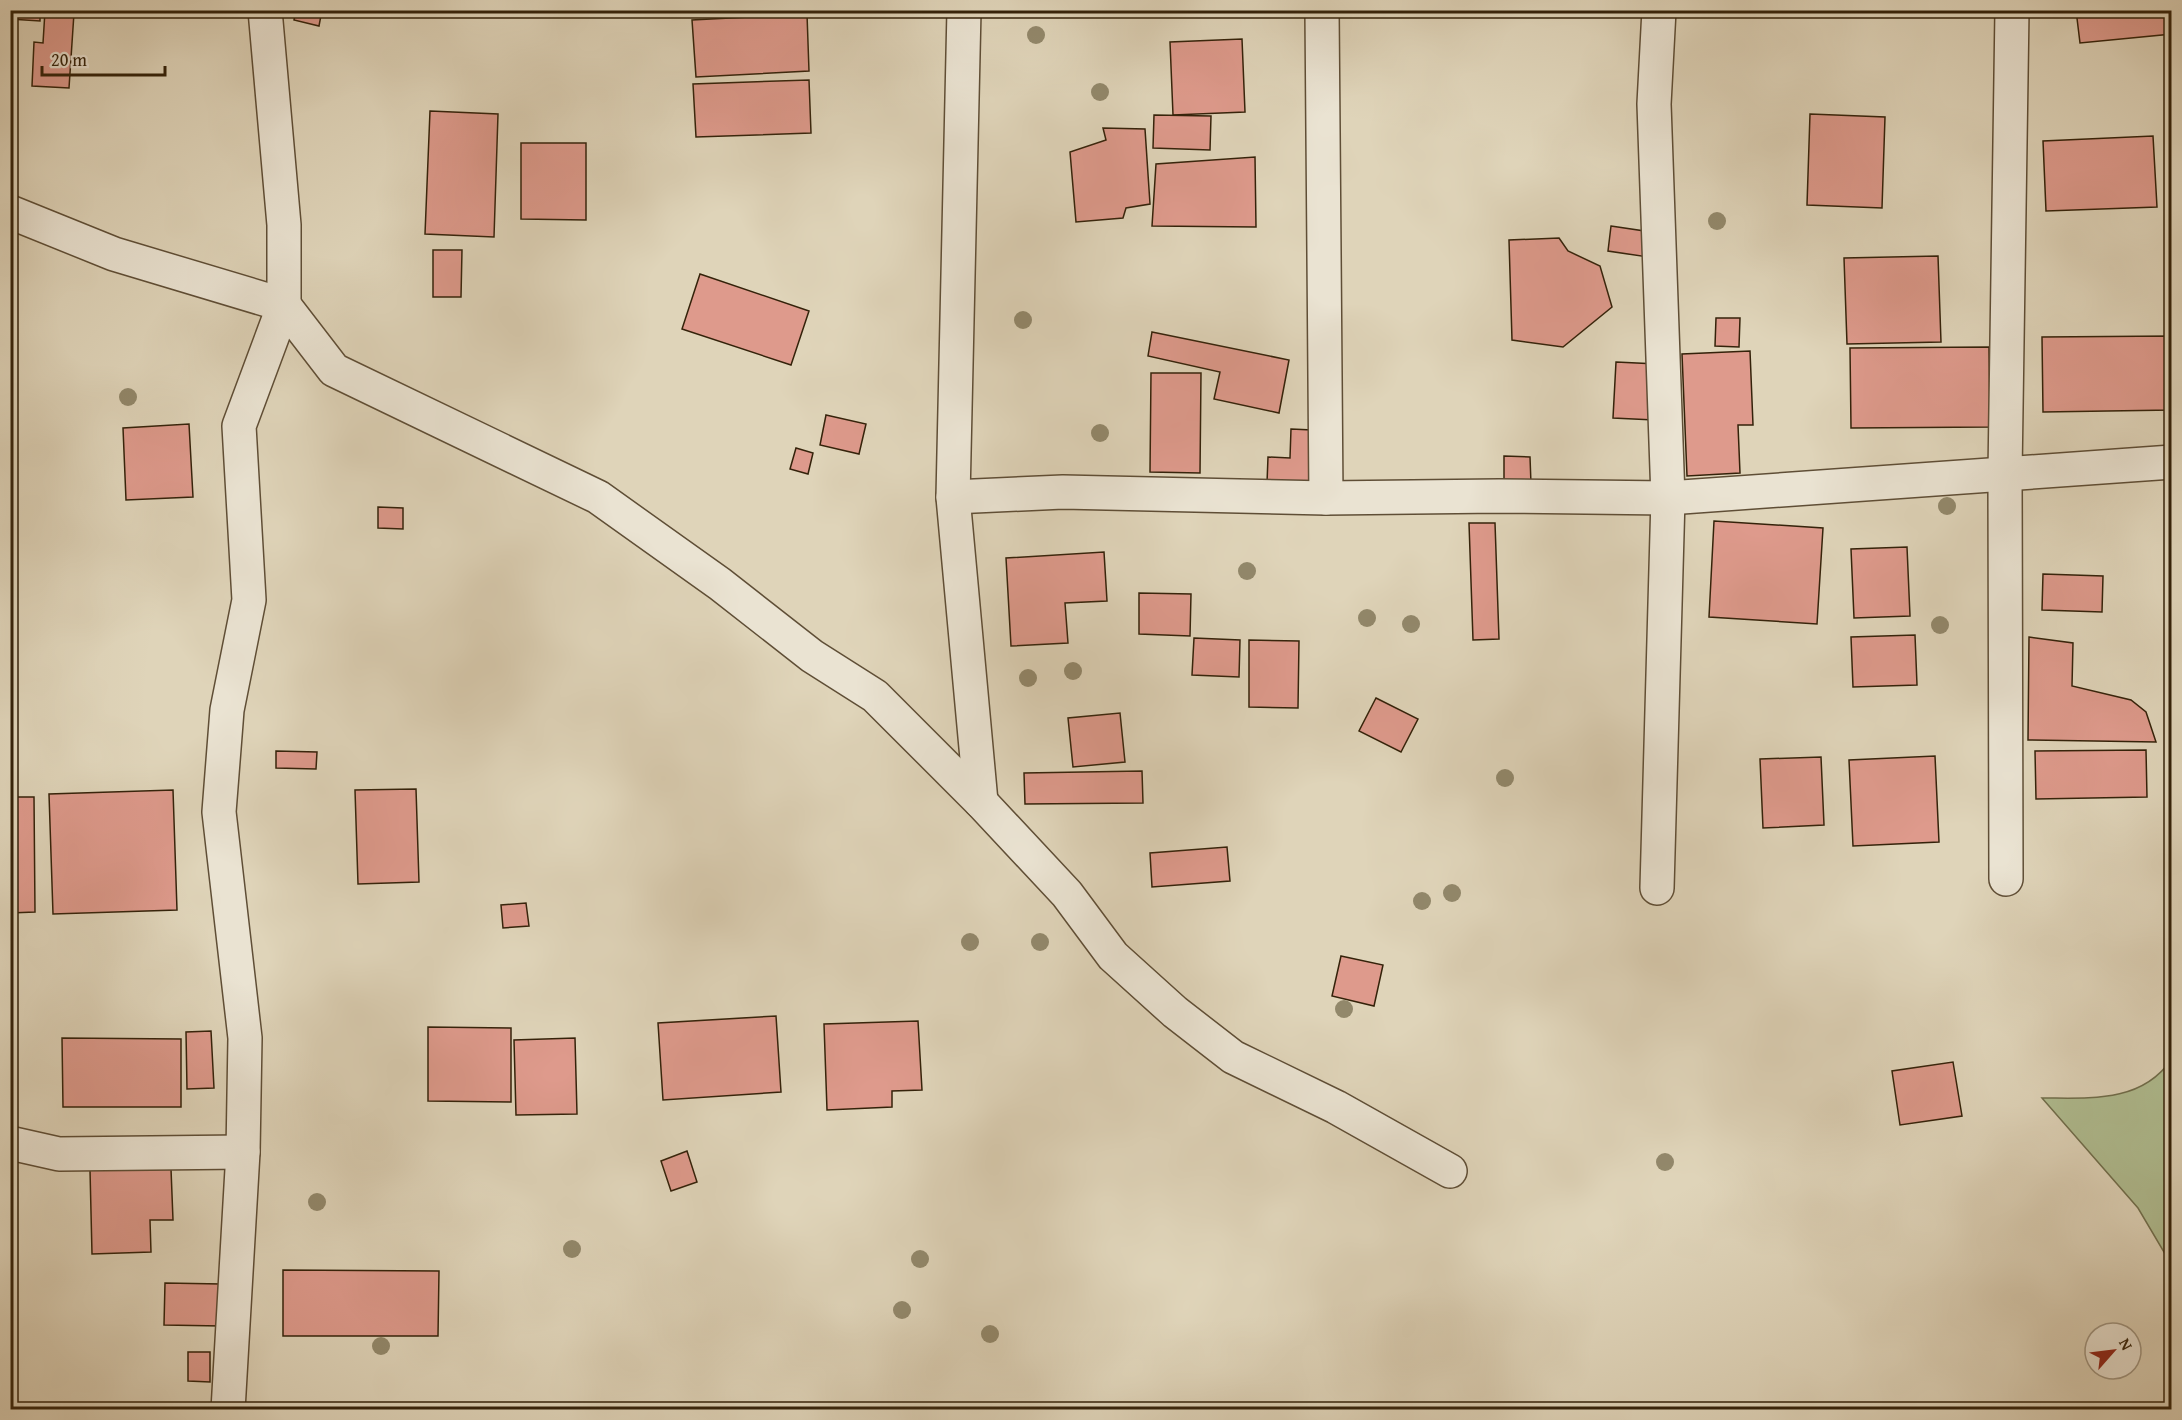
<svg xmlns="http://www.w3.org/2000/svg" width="2182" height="1420" font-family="'Gentium Book Plus',serif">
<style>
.green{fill:#b0bd91;stroke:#72704e;stroke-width:1.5}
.building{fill:#de9a8c;stroke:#34220a;stroke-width:1.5}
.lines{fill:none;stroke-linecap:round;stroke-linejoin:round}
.street-casing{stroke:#5f4e36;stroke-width:36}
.street{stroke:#eae3d2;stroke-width:33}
.tree{fill:#92886b}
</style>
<rect width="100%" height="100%" fill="#dfd4b9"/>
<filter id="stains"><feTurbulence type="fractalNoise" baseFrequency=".00333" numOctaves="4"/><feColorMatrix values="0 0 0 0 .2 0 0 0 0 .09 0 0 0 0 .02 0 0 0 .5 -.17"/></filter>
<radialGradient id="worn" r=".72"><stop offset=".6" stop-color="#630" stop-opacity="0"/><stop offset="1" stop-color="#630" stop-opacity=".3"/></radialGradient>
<!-- green -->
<path class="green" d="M 2171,1060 L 2171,1264 L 2138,1208 L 2042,1098 C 2090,1098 2141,1103 2171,1060 Z"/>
<!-- building -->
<g class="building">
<path d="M 10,10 L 40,10 L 40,21 L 10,19 Z"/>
<path d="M 296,10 L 322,10 L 319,26 L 294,20 Z"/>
<rect x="2036" y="10" width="23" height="6"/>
<path d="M 2076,10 L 2172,10 L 2172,34 L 2080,43 Z"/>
<path d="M 45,11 L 74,13 L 69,88 L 32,86 L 34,42 L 43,43 Z"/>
<path d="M 807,14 L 809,71 L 696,77 L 692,20 Z"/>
<path d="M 1242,39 L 1245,112 L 1173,115 L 1170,42 Z"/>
<path d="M 809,80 L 811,133 L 696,137 L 693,84 Z"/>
<path d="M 430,111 L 498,114 L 494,237 L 425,234 Z"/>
<path d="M 1810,114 L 1885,117 L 1882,208 L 1807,205 Z"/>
<path d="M 1154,115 L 1211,116 L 1210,150 L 1153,148 Z"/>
<path d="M 1103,128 L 1145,129 L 1150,204 L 1126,208 L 1123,218 L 1076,222 L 1070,152 L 1106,140 Z"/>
<path d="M 2153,136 L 2157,207 L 2046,211 L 2043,141 Z"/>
<path d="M 521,143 L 586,143 L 586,220 L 521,219 Z"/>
<path d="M 1255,157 L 1256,227 L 1152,226 L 1156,164 Z"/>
<path d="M 1611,226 L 1651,232 L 1648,257 L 1608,251 Z"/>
<path d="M 1559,238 L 1568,251 L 1600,266 L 1612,307 L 1563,347 L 1512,340 L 1509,240 Z"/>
<path d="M 433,250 L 462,250 L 461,297 L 433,297 Z"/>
<path d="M 1938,256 L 1941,342 L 1847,344 L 1844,258 Z"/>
<path d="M 700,274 L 809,311 L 791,365 L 682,329 Z"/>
<path d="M 1716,318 L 1740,318 L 1739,347 L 1715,346 Z"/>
<path d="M 1152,332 L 1289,360 L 1279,413 L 1214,399 L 1220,372 L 1148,356 Z"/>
<path d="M 2171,336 L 2172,410 L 2043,412 L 2042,337 Z"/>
<path d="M 1989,347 L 1990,427 L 1851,428 L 1850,348 Z"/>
<path d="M 1750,351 L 1753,425 L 1738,425 L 1740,473 L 1687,476 L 1682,354 Z"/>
<path d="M 1616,362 L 1657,364 L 1654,420 L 1613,418 Z"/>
<path d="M 1151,373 L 1201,373 L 1200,473 L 1150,472 Z"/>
<path d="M 826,415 L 866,424 L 859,454 L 820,445 Z"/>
<path d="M 189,424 L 193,497 L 126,500 L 123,428 Z"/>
<path d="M 1291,429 L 1312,430 L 1310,486 L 1267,483 L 1268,457 L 1290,458 Z"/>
<path d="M 796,448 L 813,453 L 808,474 L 790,469 Z"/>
<path d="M 1504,456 L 1530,457 L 1531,484 L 1504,484 Z"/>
<path d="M 378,507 L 403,508 L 403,529 L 378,528 Z"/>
<path d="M 1714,521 L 1823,528 L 1817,624 L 1709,617 Z"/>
<path d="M 1469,523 L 1495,523 L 1499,639 L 1473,640 Z"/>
<path d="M 1907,547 L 1910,616 L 1854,618 L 1851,549 Z"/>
<path d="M 1104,552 L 1107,601 L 1065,603 L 1068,643 L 1011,646 L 1006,558 Z"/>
<path d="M 2043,574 L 2103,576 L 2102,612 L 2042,610 Z"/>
<path d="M 1139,593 L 1191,594 L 1190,636 L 1139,634 Z"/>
<path d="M 1915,635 L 1917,685 L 1853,687 L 1851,637 Z"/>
<path d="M 2029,637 L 2073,643 L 2072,686 L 2131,700 L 2146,712 L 2156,742 L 2028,740 Z"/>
<path d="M 1194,638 L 1240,640 L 1239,677 L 1192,675 Z"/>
<path d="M 1249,640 L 1299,641 L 1298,708 L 1249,707 Z"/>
<path d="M 1376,698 L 1418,719 L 1401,752 L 1359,731 Z"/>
<path d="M 1120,713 L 1125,762 L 1073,767 L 1068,718 Z"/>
<path d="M 2146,750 L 2147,797 L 2036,799 L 2035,751 Z"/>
<path d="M 276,751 L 317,752 L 316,769 L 276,768 Z"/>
<path d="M 1935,756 L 1939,842 L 1853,846 L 1849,760 Z"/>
<path d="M 1821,757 L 1824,825 L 1763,828 L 1760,759 Z"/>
<path d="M 1142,771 L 1143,803 L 1025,804 L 1024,773 Z"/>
<path d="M 416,789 L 419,882 L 358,884 L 355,790 Z"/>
<path d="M 173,790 L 177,910 L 53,914 L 49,794 Z"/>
<path d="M 10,797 L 34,797 L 35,912 L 10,913 Z"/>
<path d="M 1227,847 L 1230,881 L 1152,887 L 1150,853 Z"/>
<path d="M 526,903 L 529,926 L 503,928 L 501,905 Z"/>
<path d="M 1341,956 L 1383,965 L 1374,1006 L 1332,996 Z"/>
<path d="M 776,1016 L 781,1092 L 663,1100 L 658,1023 Z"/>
<path d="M 918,1021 L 922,1090 L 892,1091 L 892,1107 L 827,1110 L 824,1024 Z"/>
<path d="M 428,1027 L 511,1028 L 511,1102 L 428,1101 Z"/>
<path d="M 211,1031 L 214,1088 L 187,1089 L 186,1032 Z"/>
<path d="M 62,1038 L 181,1039 L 181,1107 L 63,1107 Z"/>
<path d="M 575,1038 L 577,1114 L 516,1115 L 514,1040 Z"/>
<path d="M 1953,1062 L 1962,1116 L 1900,1125 L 1892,1071 Z"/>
<path d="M 687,1151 L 697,1182 L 671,1191 L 661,1161 Z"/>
<path d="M 171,1169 L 173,1220 L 150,1220 L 151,1252 L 92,1254 L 90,1170 Z"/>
<path d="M 283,1270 L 439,1271 L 438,1336 L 283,1336 Z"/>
<path d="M 165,1283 L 221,1284 L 221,1326 L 164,1325 Z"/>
<path d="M 188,1352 L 210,1352 L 210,1382 L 188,1381 Z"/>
</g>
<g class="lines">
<!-- street casing -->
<g class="street-casing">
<g id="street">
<path d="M 964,10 L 953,497 L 981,802"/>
<path d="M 1322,10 L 1326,498"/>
<path d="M 10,212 L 114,254 L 284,305 L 334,370 L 598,497 L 720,584 L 812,656 L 875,696 L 981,802 L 1067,894 L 1113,956 L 1175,1012 L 1233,1057 L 1336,1107 L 1450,1171"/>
<path d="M 953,497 L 1063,492 L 1326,498 L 1499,496 L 1668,498 L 2172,462"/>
<path d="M 2006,879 L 2005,474 L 2012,10"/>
<path d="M 1657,888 L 1668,498 L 1654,104 L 1659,10"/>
<path d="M 10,1143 L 59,1154 L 243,1152"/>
<path d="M 228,1410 L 243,1152 L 245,1038 L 219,812 L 227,710 L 249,600 L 239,426 L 284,305 L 284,225 L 265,10"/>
</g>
</g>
<!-- street -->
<use href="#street" class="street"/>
</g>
<!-- trees -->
<g class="tree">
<circle cx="1036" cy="35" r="9"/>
<circle cx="1100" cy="92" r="9"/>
<circle cx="1717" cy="221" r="9"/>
<circle cx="1023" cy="320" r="9"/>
<circle cx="128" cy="397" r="9"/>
<circle cx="1100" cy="433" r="9"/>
<circle cx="1947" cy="506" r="9"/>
<circle cx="1247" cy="571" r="9"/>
<circle cx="1367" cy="618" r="9"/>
<circle cx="1411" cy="624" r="9"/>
<circle cx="1940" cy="625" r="9"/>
<circle cx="1073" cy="671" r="9"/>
<circle cx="1028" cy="678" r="9"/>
<circle cx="1505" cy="778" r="9"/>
<circle cx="1452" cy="893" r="9"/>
<circle cx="1422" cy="901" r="9"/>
<circle cx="970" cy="942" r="9"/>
<circle cx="1040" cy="942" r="9"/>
<circle cx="1344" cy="1009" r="9"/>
<circle cx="1665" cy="1162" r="9"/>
<circle cx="317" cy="1202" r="9"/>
<circle cx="572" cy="1249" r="9"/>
<circle cx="920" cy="1259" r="9"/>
<circle cx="902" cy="1310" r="9"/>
<circle cx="990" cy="1334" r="9"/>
<circle cx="381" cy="1346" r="9"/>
</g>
<!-- margin -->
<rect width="2182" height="1420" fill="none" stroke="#dfd4b9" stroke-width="36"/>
<rect x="12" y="12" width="2158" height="1396" fill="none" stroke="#34220a" stroke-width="3"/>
<rect x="18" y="18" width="2146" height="1384" fill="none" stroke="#34220a" stroke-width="1.5"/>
<!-- north arrow -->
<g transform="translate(2113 1351) rotate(62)"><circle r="28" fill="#eae3d2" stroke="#a19682" stroke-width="1.5"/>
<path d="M0-4.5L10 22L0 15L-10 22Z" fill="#8f2418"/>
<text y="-9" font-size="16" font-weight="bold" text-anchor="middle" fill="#34220a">N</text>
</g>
<!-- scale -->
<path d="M42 66v9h123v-9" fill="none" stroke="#34220a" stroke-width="3"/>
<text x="51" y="66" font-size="18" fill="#34220a" stroke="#eae3d2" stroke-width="4.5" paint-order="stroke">20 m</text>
<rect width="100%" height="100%" filter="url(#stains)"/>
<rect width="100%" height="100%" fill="url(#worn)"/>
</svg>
